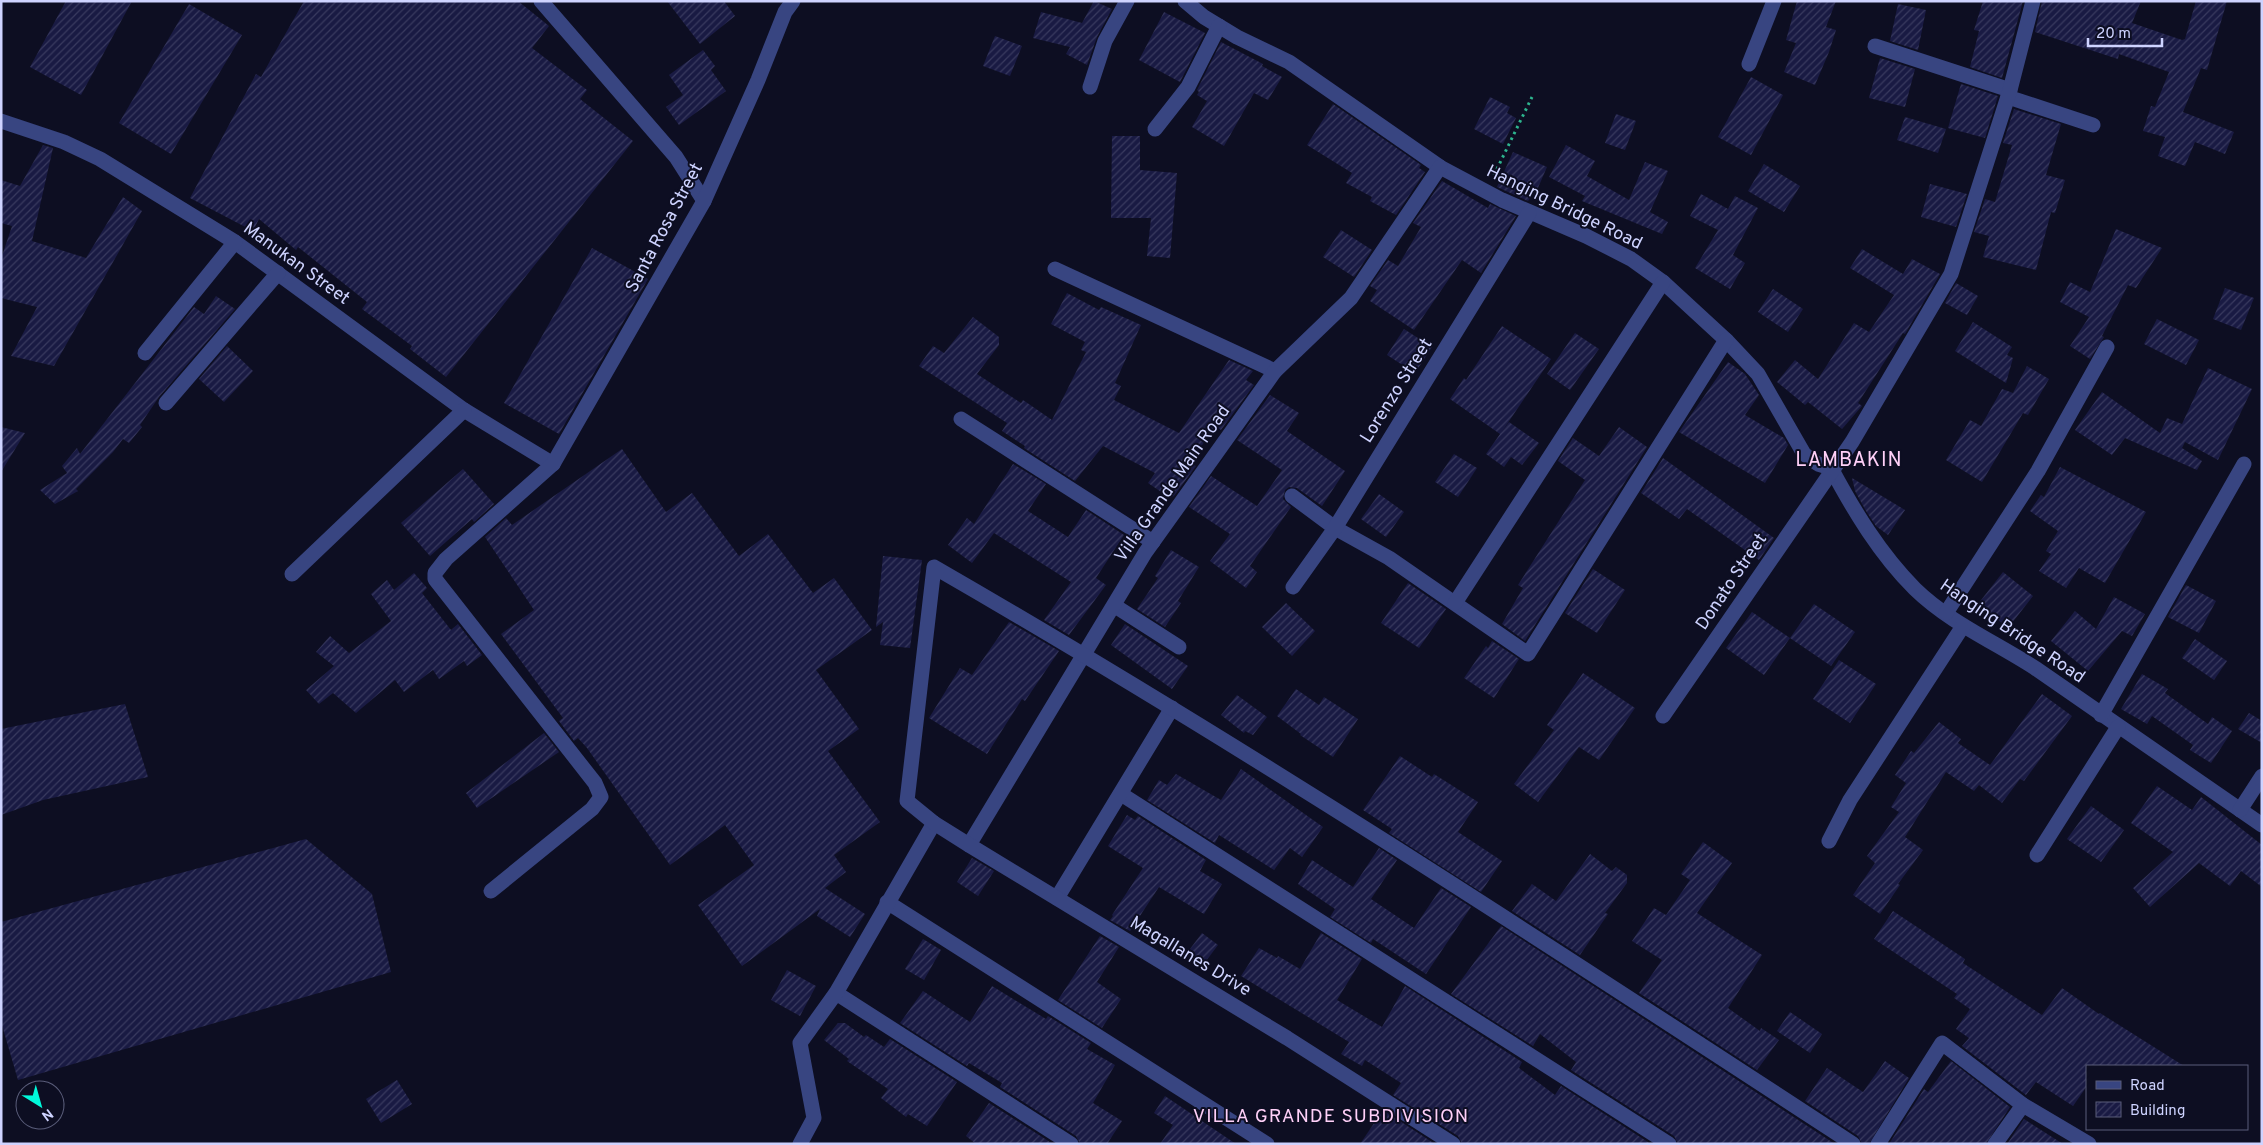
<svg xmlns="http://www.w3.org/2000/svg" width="2263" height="1145" font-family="Overpass,sans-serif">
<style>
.building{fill:url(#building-hatch)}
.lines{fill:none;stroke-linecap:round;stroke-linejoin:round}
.path{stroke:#2db48e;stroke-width:3;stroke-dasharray:2.5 4;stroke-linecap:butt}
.minor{stroke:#384581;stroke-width:15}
.labels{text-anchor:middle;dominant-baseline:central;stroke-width:4;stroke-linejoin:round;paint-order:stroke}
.street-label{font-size:18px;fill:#ced3ff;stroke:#0d0e22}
.neighbourhood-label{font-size:19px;letter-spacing:1px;fill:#ffd0f8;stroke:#0d0e22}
.quarter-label{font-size:20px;letter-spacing:1px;fill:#ffd0f8;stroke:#0d0e22}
</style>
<defs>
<pattern id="building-hatch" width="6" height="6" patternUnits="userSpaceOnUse" patternTransform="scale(1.25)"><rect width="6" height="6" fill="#191a43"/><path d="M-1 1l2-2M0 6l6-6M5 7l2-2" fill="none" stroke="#393a5f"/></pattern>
</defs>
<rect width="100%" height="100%" fill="#0d0e22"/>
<!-- building -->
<g class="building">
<path d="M 66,1 L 132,1 L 81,95 L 30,67 Z"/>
<path d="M 304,1 L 518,1 L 549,26 L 532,48 L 587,90 L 580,99 L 633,141 L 446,377 L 410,349 L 412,346 L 362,309 L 367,302 L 298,247 L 296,250 L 259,219 L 253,231 L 190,198 L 256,74 L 261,77 Z"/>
<path d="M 667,1 L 724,1 L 735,16 L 700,44 Z"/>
<path d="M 1094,1 L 1112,9 L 1097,37 L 1087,65 L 1066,54 L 1070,47 L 1033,38 L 1041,12 L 1082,23 Z"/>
<path d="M 1797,1 L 1836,1 L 1826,27 L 1836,30 L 1829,52 L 1815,85 L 1784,72 L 1796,43 L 1786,40 Z"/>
<path d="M 1983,1 L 2023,1 L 2002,78 L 1970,67 L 1979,31 L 1974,30 Z"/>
<path d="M 2042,1 L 2141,1 L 2132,23 L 2182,40 L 2185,39 L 2196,1 L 2227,1 L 2207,70 L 2201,68 L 2183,112 L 2234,132 L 2225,154 L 2195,142 L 2185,166 L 2158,156 L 2165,137 L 2143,131 L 2151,106 L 2155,107 L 2169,72 L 2119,54 L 2118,59 L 2035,32 Z"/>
<path d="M 189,4 L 242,35 L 171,154 L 119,123 Z"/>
<path d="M 1898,4 L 1926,10 L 1918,50 L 1890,41 Z"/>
<path d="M 1164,12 L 1205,33 L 1180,82 L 1139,60 Z"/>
<path d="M 995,36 L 1022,46 L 1010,76 L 983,66 Z"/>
<path d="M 1221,42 L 1263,64 L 1262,66 L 1282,77 L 1268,100 L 1254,93 L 1224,146 L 1192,127 L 1207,101 L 1197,95 L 1199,92 L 1197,90 Z"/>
<path d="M 703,50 L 715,66 L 711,70 L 726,91 L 679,125 L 666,107 L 683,95 L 669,75 Z"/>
<path d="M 1880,58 L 1915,69 L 1905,107 L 1869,98 Z"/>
<path d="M 1751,77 L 1783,95 L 1751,155 L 1718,137 Z"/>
<path d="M 1961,84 L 1998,96 L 1985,138 L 1948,128 Z"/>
<path d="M 1490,97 L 1510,107 L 1507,113 L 1516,118 L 1503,144 L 1474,129 Z"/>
<path d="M 1333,104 L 1421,165 L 1419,168 L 1425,172 L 1396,215 L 1370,201 L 1372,197 L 1346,183 L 1352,173 L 1307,145 Z"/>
<path d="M 2014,109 L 2061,124 L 2046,175 L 2065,180 L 2055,213 L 2051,212 L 2036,270 L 1983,257 L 1989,236 L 1974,232 L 1985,199 L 1995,202 L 2012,145 L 2003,143 Z"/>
<path d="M 1616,114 L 1636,121 L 1625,150 L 1605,143 Z"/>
<path d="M 1905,117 L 1946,129 L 1938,153 L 1897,140 Z"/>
<path d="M 1112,136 L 1140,136 L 1140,170 L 1177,173 L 1170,258 L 1147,256 L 1151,218 L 1111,218 Z"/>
<path d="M 43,145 L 53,148 L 32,241 L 86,258 L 123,197 L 142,211 L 54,366 L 11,356 L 37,307 L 1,298 L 1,259 L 12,226 L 1,223 L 1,180 L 20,186 Z"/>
<path d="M 1566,145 L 1595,161 L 1587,176 L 1629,200 L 1645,162 L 1668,171 L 1650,212 L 1668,222 L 1662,234 L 1582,201 L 1585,196 L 1549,177 Z"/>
<path d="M 1513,152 L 1547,167 L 1537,190 L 1528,201 L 1497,187 Z"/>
<path d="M 1764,164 L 1800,186 L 1784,212 L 1748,191 Z"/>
<path d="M 1442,181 L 1488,208 L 1490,204 L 1516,216 L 1481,273 L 1462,260 L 1414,330 L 1370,301 L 1377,290 L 1370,286 L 1388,260 L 1398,266 L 1421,227 L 1413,223 Z"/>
<path d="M 1930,184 L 1967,194 L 1956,227 L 1921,217 Z"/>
<path d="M 1701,194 L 1728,209 L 1735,196 L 1758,208 L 1733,255 L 1745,263 L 1730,289 L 1695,268 L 1718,230 L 1690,216 Z"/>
<path d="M 2116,229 L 2162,248 L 2136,288 L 2128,285 L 2102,336 L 2104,337 L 2090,359 L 2070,346 L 2089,317 L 2060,302 L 2070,282 L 2090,292 Z"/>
<path d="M 1341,230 L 1372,250 L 1354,277 L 1323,257 Z"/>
<path d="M 592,248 L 648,279 L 559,434 L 504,403 Z"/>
<path d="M 1862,249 L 1903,274 L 1912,259 L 1940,274 L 1905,334 L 1903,333 L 1858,403 L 1862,406 L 1842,429 L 1808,402 L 1805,405 L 1777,382 L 1795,360 L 1818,379 L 1854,323 L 1869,332 L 1894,295 L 1850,268 Z"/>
<path d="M 1956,283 L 1978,296 L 1967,315 L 1945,303 Z"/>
<path d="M 2225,288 L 2254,298 L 2241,330 L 2213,319 Z"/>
<path d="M 1773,289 L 1803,309 L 1788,332 L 1758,312 Z"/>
<path d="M 1067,293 L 1099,310 L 1101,307 L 1141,325 L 1115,383 L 1121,386 L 1114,400 L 1179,433 L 1229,360 L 1253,371 L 1246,380 L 1254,385 L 1221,430 L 1215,426 L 1190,463 L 1196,466 L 1174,496 L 1170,498 L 1148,483 L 1155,473 L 1103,446 L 1075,481 L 1024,448 L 1025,446 L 1002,431 L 1007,423 L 919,366 L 933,346 L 944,353 L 973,317 L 999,337 L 999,345 L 977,374 L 1021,403 L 1023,400 L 1052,420 L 1086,352 L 1081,350 L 1085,342 L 1051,324 Z"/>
<path d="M 216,296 L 235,309 L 159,397 L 140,425 L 142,427 L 129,443 L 123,439 L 113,452 L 76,489 L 78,491 L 55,504 L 40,490 L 67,473 L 62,466 L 77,448 L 80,454 L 194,307 L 204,314 Z"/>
<path d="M 2157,319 L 2199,340 L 2186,365 L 2144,344 Z"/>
<path d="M 1973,322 L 2012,347 L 2007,355 L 2013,358 L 2006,383 L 1955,351 Z"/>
<path d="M 1502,326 L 1551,359 L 1501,433 L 1509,422 L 1539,443 L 1522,465 L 1511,457 L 1504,467 L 1486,454 L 1500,434 L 1450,399 L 1464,378 L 1466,380 Z"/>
<path d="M 1404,329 L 1432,347 L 1415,373 L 1387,355 Z"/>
<path d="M 1575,333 L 1599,349 L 1570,390 L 1547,374 Z"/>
<path d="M 227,346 L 253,371 L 224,402 L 199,379 Z"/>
<path d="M 1728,362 L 1745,374 L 1759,395 L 1745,415 L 1784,438 L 1788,445 L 1765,483 L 1679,432 Z"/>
<path d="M 2027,366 L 2049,379 L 2028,415 L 2023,413 L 1982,482 L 1946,460 L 1970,420 L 1981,426 L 2002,389 L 2013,393 Z"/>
<path d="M 2208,368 L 2252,389 L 2218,460 L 2185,442 L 2182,448 L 2202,461 L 2197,470 L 2125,438 L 2112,455 L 2075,430 L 2102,392 L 2160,433 L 2167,418 L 2182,424 Z"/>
<path d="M 1270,395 L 1299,413 L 1287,431 L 1345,471 L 1322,506 L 1297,488 L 1289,487 L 1285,490 L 1283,499 L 1291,507 L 1250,566 L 1257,572 L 1246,588 L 1210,561 L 1230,534 L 1189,507 L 1211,476 L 1257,506 L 1282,470 L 1237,440 Z"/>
<path d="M 1,427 L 25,433 L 1,472 Z"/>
<path d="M 1619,427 L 1647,447 L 1525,641 L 1502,624 L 1523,588 L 1518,585 L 1585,480 L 1558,461 L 1573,438 L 1599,456 Z"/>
<path d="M 622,449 L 666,512 L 692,493 L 739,556 L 768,534 L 813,593 L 834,578 L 872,630 L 816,670 L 859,729 L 828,751 L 880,822 L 834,855 L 846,872 L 825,888 L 865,914 L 850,937 L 817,916 L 820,909 L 742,966 L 698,905 L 754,865 L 725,825 L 670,865 L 587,748 L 578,738 L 574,741 L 559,721 L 563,718 L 501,634 L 534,610 L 485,537 L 506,518 L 512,525 Z"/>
<path d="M 1454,454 L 1477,468 L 1458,497 L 1435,482 Z"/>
<path d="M 1663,458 L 1774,538 L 1759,560 L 1687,509 L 1679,519 L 1641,493 Z"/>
<path d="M 1013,464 L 1046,484 L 1028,511 L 1068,537 L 1086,510 L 1124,535 L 1096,578 L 1106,585 L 1069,635 L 1044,620 L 1071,582 L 994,533 L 972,563 L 948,545 L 967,518 L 974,524 Z"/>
<path d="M 2060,467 L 2146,512 L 2105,583 L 2079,568 L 2066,588 L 2039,571 L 2051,554 L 2046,551 L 2058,531 L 2030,511 L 2041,495 L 2044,497 Z"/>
<path d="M 463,469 L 494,504 L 474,522 L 472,519 L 430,556 L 401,523 Z"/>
<path d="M 1852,478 L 1905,510 L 1888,535 L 1876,526 L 1866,511 L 1855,491 Z"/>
<path d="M 1379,494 L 1404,512 L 1386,537 L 1361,519 Z"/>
<path d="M 1171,550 L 1199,567 L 1178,601 L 1181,603 L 1165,627 L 1137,609 L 1158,578 L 1155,576 Z"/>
<path d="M 883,556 L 922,560 L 910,648 L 880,645 L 883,622 L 876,627 Z"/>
<path d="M 1593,569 L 1625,590 L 1597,633 L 1565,613 Z"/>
<path d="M 2003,572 L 2033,596 L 2008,628 L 1978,604 Z"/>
<path d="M 414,573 L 427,588 L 422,593 L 451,630 L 458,624 L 482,655 L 467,666 L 464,661 L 439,679 L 433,670 L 404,692 L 395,680 L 356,713 L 333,693 L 319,704 L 306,690 L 334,666 L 316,652 L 330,636 L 349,653 L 391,621 L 371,594 L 387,580 L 394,590 Z"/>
<path d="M 1408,583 L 1446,609 L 1419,648 L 1381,623 Z"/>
<path d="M 2186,585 L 2216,601 L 2199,633 L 2168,617 Z"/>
<path d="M 2114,597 L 2145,614 L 2132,636 L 2122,631 L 2088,671 L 2051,641 L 2075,611 L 2096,629 Z"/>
<path d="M 1286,603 L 1315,631 L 1292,656 L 1262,627 Z"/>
<path d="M 1814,604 L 1855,632 L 1831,666 L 1790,638 Z"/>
<path d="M 1752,612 L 1790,638 L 1764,675 L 1726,648 Z"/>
<path d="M 1009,622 L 1059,651 L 1025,701 L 1022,699 L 987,754 L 929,718 L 960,668 L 972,675 Z"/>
<path d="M 1125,624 L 1188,666 L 1172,689 L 1111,645 Z"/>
<path d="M 2195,639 L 2227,661 L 2214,680 L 2182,658 Z"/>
<path d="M 1492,641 L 1519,659 L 1494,698 L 1464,678 L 1486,646 L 1488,648 Z"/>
<path d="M 1839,660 L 1876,684 L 1850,723 L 1813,699 Z"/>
<path d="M 1583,673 L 1635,708 L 1599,760 L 1579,747 L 1538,802 L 1514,784 L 1554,730 L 1547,725 Z"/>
<path d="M 2142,674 L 2168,689 L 2165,693 L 2208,724 L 2212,717 L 2232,731 L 2211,763 L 2190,750 L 2193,745 L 2152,716 L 2147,724 L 2121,709 Z"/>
<path d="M 1296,689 L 1319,705 L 1324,697 L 1358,719 L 1333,757 L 1300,735 L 1301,734 L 1277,716 Z"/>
<path d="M 2042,694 L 2072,716 L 2024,781 L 2020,779 L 2002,803 L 1979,785 L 1974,791 L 1946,772 L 1905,837 L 1923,850 L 1898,884 L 1900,885 L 1880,914 L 1853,895 L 1875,863 L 1867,856 L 1899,812 L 1891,807 L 1906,783 L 1895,775 L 1911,751 L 1914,753 L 1939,722 L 1961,739 L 1958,743 L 1990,765 Z"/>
<path d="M 1237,695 L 1267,717 L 1253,735 L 1245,731 L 1244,733 L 1221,715 Z"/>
<path d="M 125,704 L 148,777 L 43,800 L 1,815 L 1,729 Z"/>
<path d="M 2249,713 L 2262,721 L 2262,743 L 2238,729 Z"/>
<path d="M 544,733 L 559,752 L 477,808 L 466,793 Z"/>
<path d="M 1400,756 L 1432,777 L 1434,774 L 1478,802 L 1458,832 L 1502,861 L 1481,892 L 1389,833 L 1392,829 L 1363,810 Z"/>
<path d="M 1241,769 L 1323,827 L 1302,857 L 1290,848 L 1274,870 L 1219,835 L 1215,843 L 1147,800 L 1159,780 L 1167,785 L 1176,774 L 1221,800 Z"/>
<path d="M 2157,786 L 2192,810 L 2201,797 L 2262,845 L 2262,887 L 2241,871 L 2230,886 L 2199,863 L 2150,907 L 2133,888 L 2173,852 L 2131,823 Z"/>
<path d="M 2091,806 L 2124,830 L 2101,862 L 2067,839 Z"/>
<path d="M 1127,815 L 1135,820 L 1138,816 L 1206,860 L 1200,871 L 1222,884 L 1204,914 L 1159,887 L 1130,931 L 1110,920 L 1113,916 L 1112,915 L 1143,868 L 1108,846 Z"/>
<path d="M 306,839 L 372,894 L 391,972 L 18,1080 L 1,1022 L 1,922 Z"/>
<path d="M 1703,842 L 1732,863 L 1697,913 L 1762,955 L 1728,1008 L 1760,1031 L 1761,1028 L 1779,1040 L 1757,1070 L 1639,993 L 1662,960 L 1632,941 L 1654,908 L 1666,915 L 1690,880 L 1681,874 Z"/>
<path d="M 1379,848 L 1397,860 L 1371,899 L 1414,928 L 1441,888 L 1471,907 L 1426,974 L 1373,939 L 1371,943 L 1330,917 L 1335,909 L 1298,884 L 1312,860 L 1353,887 Z"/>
<path d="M 1590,854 L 1612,871 L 1616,867 L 1627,875 L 1627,883 L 1605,913 L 1608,914 L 1580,955 L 1512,911 L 1532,884 L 1556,901 Z"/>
<path d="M 972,858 L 994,871 L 978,896 L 957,882 Z"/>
<path d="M 1893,911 L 1965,959 L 1963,963 L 2042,1015 L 2062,988 L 2099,1014 L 2100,1013 L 2184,1066 L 2087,1066 L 2087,1086 L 2073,1106 L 2036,1082 L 2026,1095 L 1962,1046 L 1969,1038 L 1956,1029 L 1970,1009 L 1954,998 L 1957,994 L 1874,939 Z"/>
<path d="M 1501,926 L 1621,1004 L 1835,1144 L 1678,1144 L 1674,1136 L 1571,1070 L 1576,1062 L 1540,1034 L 1533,1046 L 1451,994 Z"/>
<path d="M 1202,933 L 1218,945 L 1203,965 L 1187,953 Z"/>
<path d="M 1321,933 L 1362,959 L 1337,1000 L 1382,1027 L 1405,986 L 1522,1062 L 1519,1068 L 1555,1095 L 1561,1086 L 1651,1144 L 1462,1144 L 1458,1136 L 1393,1095 L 1401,1083 L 1365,1060 L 1362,1066 L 1341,1054 L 1349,1042 L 1241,976 L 1259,948 L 1277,958 L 1278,956 L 1300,969 Z"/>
<path d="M 1100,936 L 1119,947 L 1097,982 L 1121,999 L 1102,1028 L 1058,1000 Z"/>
<path d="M 923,939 L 941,950 L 924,980 L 905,969 Z"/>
<path d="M 787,970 L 816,986 L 800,1016 L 771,1000 Z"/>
<path d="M 992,986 L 1046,1019 L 1048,1016 L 1091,1043 L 1087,1049 L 1115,1065 L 1093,1103 L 1122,1121 L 1107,1144 L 1080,1144 L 1076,1136 L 1000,1087 L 1002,1083 L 969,1063 L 967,1066 L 900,1023 L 923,991 L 970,1022 Z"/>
<path d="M 1790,1012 L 1822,1034 L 1810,1053 L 1777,1031 Z"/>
<path d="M 838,1023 L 845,1023 L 864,1037 L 866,1035 L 884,1047 L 890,1039 L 957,1082 L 927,1126 L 908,1114 L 906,1117 L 881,1098 L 888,1089 L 847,1061 L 849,1059 L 824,1040 Z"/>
<path d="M 1885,1061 L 1909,1078 L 1869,1144 L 1862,1144 L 1858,1136 L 1805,1101 L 1827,1068 L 1863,1092 Z"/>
<path d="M 1951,1061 L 2010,1107 L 1986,1144 L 1889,1144 L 1924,1089 L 1928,1092 Z"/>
<path d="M 397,1080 L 412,1104 L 381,1123 L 366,1099 Z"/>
<path d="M 1165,1096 L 1236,1144 L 1160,1144 L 1173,1125 L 1154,1113 Z"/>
<path d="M 989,1103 L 1053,1144 L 976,1144 L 966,1136 Z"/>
<path d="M 1383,1110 L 1435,1144 L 1360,1144 Z"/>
<path d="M 2024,1119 L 2063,1144 L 2007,1144 Z"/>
</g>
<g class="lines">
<!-- path -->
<path class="path" d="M 1494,175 L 1532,97"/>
<!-- minor -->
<g class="minor">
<path d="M 541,1 L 676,157 L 704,201"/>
<path d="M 1185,1 L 1204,17 L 1237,37 L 1289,62 L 1440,167 L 1502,200 L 1586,236 L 1631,259 L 1663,282 L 1726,340 L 1758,374 L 1804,454 L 1818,464 L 1831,468 C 1854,511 1880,554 1915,589 C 1950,623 1995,642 2035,668 C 2111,720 2186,773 2262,825"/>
<path d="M 1875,46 L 2010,90"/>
<path d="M 1749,64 L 1774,1"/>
<path d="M 1090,87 L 1105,41 L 1127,1"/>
<path d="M 2008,97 L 2093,125"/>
<path d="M 1,121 L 64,142 L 100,159 L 235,242 L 464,410 L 553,464"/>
<path d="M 1155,129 L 1188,87 L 1219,26"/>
<path d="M 1055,269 L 1275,371"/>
<path d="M 145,353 L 235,242"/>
<path d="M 166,403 L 278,273"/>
<path d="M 961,419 L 1153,542"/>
<path d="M 1292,496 L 1335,528 L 1389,558 L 1528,654 L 1726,340"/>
<path d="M 292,574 L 464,410"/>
<path d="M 1293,587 L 1335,528 L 1529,213"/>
<path d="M 1455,603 L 1663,282"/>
<path d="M 1115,606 L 1179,647"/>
<path d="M 1946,613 L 2038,471 L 2107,347"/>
<path d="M 2101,715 L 2244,464"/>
<path d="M 1663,716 L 1852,442 L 1951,274 L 2010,90 L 2033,1"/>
<path d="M 1121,794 L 1669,1144"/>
<path d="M 2240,810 L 2262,776"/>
<path d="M 1829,841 L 1850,800 L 1963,626"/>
<path d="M 969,845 L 1145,553 L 1275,371 L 1351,298 L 1440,167"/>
<path d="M 2037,855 L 2118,727"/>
<path d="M 491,891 L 592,809 L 601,797 L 595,783 L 435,579 L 435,573 L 446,559 L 553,464 L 704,201 L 758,80 L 785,12 L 793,1"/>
<path d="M 1057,898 L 1172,708"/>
<path d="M 887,902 L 1267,1144"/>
<path d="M 836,993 L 1071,1144"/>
<path d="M 800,1144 L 814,1118 L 800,1043 L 836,993 L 934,823"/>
<path d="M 1453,1144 L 1287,1038 L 969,845 L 934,823 L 907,801 L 934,567 C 1248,748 1550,946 1853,1144"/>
<path d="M 1878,1144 L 1942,1043 L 2023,1105 L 2089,1144"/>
<path d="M 1995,1144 L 2023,1105"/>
</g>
</g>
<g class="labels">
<!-- street labels -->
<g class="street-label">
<text transform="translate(1564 208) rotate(26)">Hanging Bridge Road</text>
<text transform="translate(665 228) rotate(-62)">Santa Rosa Street</text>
<text transform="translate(296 264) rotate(36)">Manukan Street</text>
<text transform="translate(1397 391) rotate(-58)">Lorenzo Street</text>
<text transform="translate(1173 484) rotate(-55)">Villa Grande Main Road</text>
<text transform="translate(1732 582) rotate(-56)">Donato Street</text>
<text transform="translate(2012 632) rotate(34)">Hanging Bridge Road</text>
<text transform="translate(1190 957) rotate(31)">Magallanes Drive</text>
</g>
<!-- neighbourhood labels -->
<g class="neighbourhood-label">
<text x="1331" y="1117">VILLA GRANDE SUBDIVISION</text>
</g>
<!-- quarter labels -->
<g class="quarter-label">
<text x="1849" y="461">LAMBAKIN</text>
</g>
</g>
<!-- border -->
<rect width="2263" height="1145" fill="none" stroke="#ced3ff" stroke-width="5"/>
<!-- legend -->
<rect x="2086" y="1065" width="162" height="65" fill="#0d0e22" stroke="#5a5d7a"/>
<rect x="2096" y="1081" width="25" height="8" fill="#384581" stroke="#5a5d7a"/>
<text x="2130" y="1090" font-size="15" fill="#ced3ff">Road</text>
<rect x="2096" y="1102" width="25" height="15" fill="url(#building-hatch)" stroke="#5a5d7a"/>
<text x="2130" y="1115" font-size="15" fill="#ced3ff">Building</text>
<!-- north arrow -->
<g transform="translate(40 1105) rotate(143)"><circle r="24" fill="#0d0e22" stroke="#5a5d7a"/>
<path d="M0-4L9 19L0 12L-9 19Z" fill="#00f9db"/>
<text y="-8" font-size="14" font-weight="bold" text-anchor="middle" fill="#ced3ff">N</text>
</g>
<!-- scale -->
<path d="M2088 38v8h74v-8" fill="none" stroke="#ced3ff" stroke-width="2.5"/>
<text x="2096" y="38" font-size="15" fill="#ced3ff" stroke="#0d0e22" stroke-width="4" paint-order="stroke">20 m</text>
</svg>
